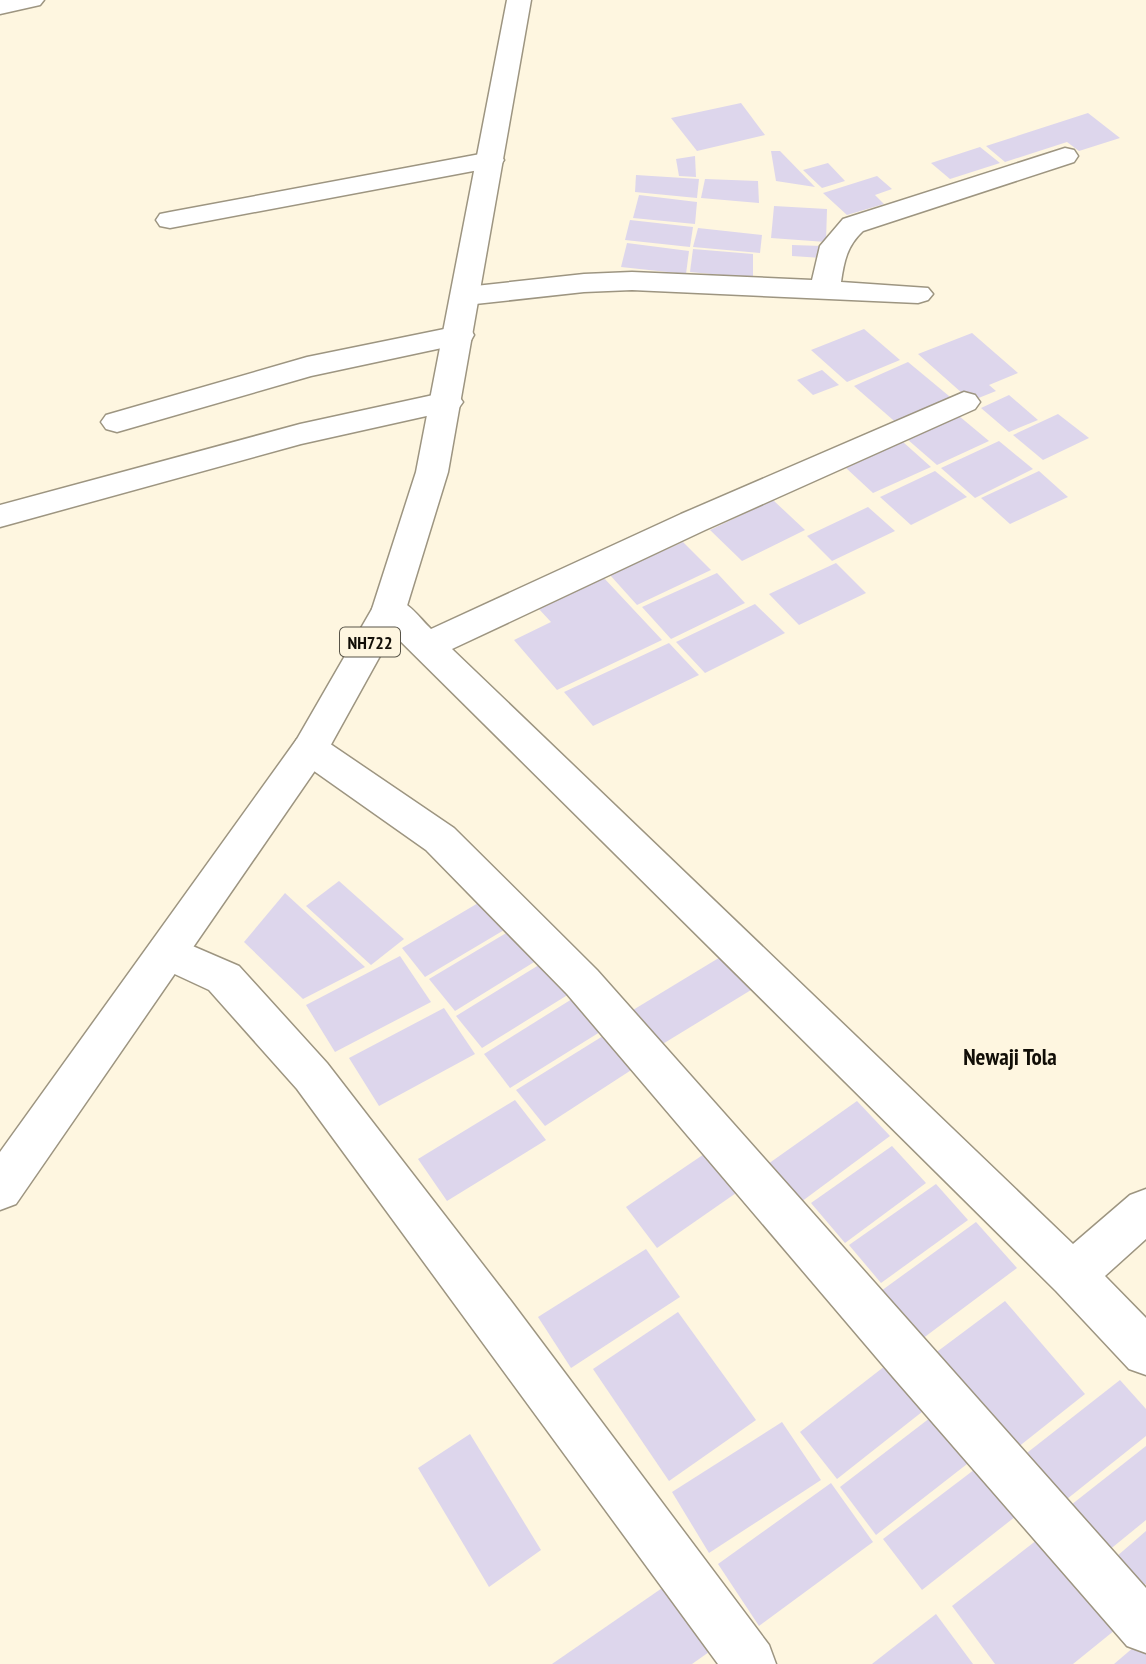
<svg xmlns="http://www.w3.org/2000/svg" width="1146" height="1664" font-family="'PT Sans Narrow',sans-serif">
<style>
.building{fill:#ddd6ec}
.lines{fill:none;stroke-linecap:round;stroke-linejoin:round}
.street-casing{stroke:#9d9581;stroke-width:3}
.secondary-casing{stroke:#9d9581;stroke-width:3}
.highway-casing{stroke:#9d9581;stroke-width:3}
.street{fill:#fff;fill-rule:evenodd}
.secondary{fill:#fff;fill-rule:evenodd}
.highway{fill:#fff;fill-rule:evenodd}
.labels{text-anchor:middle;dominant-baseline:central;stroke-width:5;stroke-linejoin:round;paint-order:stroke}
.shield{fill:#fef6e0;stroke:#585448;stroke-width:2}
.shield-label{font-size:18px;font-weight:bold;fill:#110e07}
.quarter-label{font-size:23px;font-weight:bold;fill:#110e07;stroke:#fef6e0}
</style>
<rect width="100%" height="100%" fill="#fef6e0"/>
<!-- building -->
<g class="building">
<path d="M 741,103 L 765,135 L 697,151 L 671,118 Z"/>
<path d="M 1088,113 L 1120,138 L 1079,151 L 1067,142 L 1005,162 L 986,146 Z"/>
<path d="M 980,147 L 1000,163 L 950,179 L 931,163 Z"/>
<path d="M 771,151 L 780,151 L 815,187 L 776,181 Z"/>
<path d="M 695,156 L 696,177 L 679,176 L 676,159 Z"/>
<path d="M 828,163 L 845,181 L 822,188 L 803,170 Z"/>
<path d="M 636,175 L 699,179 L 697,198 L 635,192 Z"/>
<path d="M 877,176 L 892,189 L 875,195 L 884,204 L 847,215 L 823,193 Z"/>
<path d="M 705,179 L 758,181 L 759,203 L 701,198 Z"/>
<path d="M 639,195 L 697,202 L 695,224 L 633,218 Z"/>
<path d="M 774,206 L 827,209 L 826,242 L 771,238 Z"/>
<path d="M 630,220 L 693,227 L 690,247 L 625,240 Z"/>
<path d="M 698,228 L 762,235 L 760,253 L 693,247 Z"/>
<path d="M 627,243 L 689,251 L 686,274 L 621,267 Z"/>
<path d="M 792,245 L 822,246 L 822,258 L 792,256 Z"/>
<path d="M 693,249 L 753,254 L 753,278 L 690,272 Z"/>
<path d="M 864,329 L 900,360 L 847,382 L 811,350 Z"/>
<path d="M 972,333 L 1018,373 L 989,385 L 996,391 L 971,401 L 918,354 Z"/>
<path d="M 908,362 L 955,401 L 900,426 L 854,386 Z"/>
<path d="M 822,370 L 839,385 L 813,395 L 797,380 Z"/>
<path d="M 1009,395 L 1038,420 L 1009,432 L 981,408 Z"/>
<path d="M 1058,414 L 1089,438 L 1043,460 L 1013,435 Z"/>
<path d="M 959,416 L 989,441 L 937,465 L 907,439 Z"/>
<path d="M 999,441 L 1033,469 L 975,498 L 941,468 Z"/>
<path d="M 903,442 L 931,467 L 873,493 L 846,468 Z"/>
<path d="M 935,471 L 967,497 L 911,525 L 880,497 Z"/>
<path d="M 1039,471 L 1068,497 L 1010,524 L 981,498 Z"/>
<path d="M 773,500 L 805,530 L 742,561 L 710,530 Z"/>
<path d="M 868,507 L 895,531 L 832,561 L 807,536 Z"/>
<path d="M 683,542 L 711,570 L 637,605 L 610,575 Z"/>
<path d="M 836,563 L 866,593 L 799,625 L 769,594 Z"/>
<path d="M 717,573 L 745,603 L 671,639 L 642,607 Z"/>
<path d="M 603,577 L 662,640 L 557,690 L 514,640 L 551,622 L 538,608 Z"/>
<path d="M 755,604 L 785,633 L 705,673 L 676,642 Z"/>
<path d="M 669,643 L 699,675 L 593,726 L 564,692 Z"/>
<path d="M 339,881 L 404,939 L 371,965 L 306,906 Z"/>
<path d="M 285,893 L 365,967 L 303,999 L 244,942 Z"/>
<path d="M 490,896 L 514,924 L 425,977 L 402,948 Z"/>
<path d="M 513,929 L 539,959 L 455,1011 L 429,979 Z"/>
<path d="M 400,956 L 431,1002 L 335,1052 L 306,1005 Z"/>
<path d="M 722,956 L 751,990 L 661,1045 L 633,1010 Z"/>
<path d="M 547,960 L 574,991 L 482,1048 L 456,1016 Z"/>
<path d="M 580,994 L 608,1027 L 510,1088 L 484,1054 Z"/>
<path d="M 444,1008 L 475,1054 L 379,1106 L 349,1058 Z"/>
<path d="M 611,1031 L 639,1065 L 545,1126 L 516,1090 Z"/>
<path d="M 515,1100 L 546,1140 L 447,1201 L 418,1159 Z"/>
<path d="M 857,1101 L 890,1136 L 801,1202 L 768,1164 Z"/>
<path d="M 716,1146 L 749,1184 L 657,1248 L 626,1207 Z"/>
<path d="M 892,1146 L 926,1183 L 845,1243 L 811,1203 Z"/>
<path d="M 936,1184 L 968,1220 L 881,1283 L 849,1245 Z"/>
<path d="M 976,1222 L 1017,1268 L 922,1339 L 881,1291 Z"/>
<path d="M 646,1249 L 680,1297 L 571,1368 L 538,1317 Z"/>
<path d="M 1005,1301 L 1085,1394 L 1013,1451 L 934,1354 Z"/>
<path d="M 678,1312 L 756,1420 L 669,1481 L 593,1369 Z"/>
<path d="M 894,1359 L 932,1404 L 837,1479 L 800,1432 Z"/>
<path d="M 1120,1380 L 1146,1409 L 1146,1436 L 1062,1503 L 1023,1456 Z"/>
<path d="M 939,1411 L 976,1457 L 876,1535 L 840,1487 Z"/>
<path d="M 782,1422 L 821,1480 L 709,1553 L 672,1492 Z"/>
<path d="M 470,1434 L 541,1550 L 489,1587 L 418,1468 Z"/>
<path d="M 1146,1446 L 1146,1520 L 1108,1551 L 1071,1505 Z"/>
<path d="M 987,1460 L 1025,1509 L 922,1590 L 883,1539 Z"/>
<path d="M 831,1483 L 873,1542 L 759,1626 L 718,1564 Z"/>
<path d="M 1146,1531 L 1146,1584 L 1134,1593 L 1109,1563 Z"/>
<path d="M 1042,1536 L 1115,1630 L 1073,1664 L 995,1664 L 952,1606 Z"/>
<path d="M 668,1584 L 709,1652 L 692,1664 L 552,1664 Z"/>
<path d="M 936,1614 L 973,1664 L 872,1664 Z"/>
<path d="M 1141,1641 L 1146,1647 L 1146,1664 L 1114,1664 Z"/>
</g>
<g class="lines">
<!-- street casing -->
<g class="street-casing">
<g id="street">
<path d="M 1065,148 L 1074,150 L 1078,156 L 1074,162 L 863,231 C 847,246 844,261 841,282 L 928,288 L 933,294 L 928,300 L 918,303 L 632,290 L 584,292 L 466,305 L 456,302 L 451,296 L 456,290 L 466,287 L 584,274 L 632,272 L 812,280 L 820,246 L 843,219 Z"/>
<path d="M 491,152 L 500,154 L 504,160 L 500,166 L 170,228 L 160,226 L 156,220 L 160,214 L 170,212 Z"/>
<path d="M 459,326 L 470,328 L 474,335 L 470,342 L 311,376 L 117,432 L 106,429 L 101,422 L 106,415 L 307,357 Z"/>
<path d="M 447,392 L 458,395 L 463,402 L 458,409 L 301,444 L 0,527 L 0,505 L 300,424 Z"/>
<path d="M 964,392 L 975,395 L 980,402 L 975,409 L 705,530 L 452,649 L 1073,1244 L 1130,1195 L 1146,1189 L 1146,1239 L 1105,1276 L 1146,1318 L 1146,1375 L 1129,1369 L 1056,1291 L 377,618 L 372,609 L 377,600 C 403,592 414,612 431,629 L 681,514 Z"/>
<path d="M 310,735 L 323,739 L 454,828 L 597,970 L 1146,1588 L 1146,1653 L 1127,1646 L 893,1377 L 567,994 L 426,850 L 297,759 L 291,749 L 297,739 Z"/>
<path d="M 167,935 L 239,966 L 327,1063 L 511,1301 L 769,1645 L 776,1664 L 718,1664 L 297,1089 L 209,990 L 153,964 L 147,952 L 153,940 Z"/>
</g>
</g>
<!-- secondary casing -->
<g class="secondary-casing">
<path id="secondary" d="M 0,0 L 44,0 L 40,5 L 0,14 Z"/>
</g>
<!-- highway casing -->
<g class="highway-casing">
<path id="highway" d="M 507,0 L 531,0 L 448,472 L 406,609 L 323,759 L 16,1204 L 0,1210 L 0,1152 L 297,739 L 372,609 L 416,472 Z"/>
</g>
<!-- street -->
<use href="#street" class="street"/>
<!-- secondary -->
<use href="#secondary" class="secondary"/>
<!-- highway -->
<use href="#highway" class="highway"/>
</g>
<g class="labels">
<!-- shield labels -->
<rect class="shield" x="340" y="627.5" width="60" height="29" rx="5"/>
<g class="shield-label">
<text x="370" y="642">NH722</text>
</g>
<!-- quarter labels -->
<g class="quarter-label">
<text x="1010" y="1056">Newaji Tola</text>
</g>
</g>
</svg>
